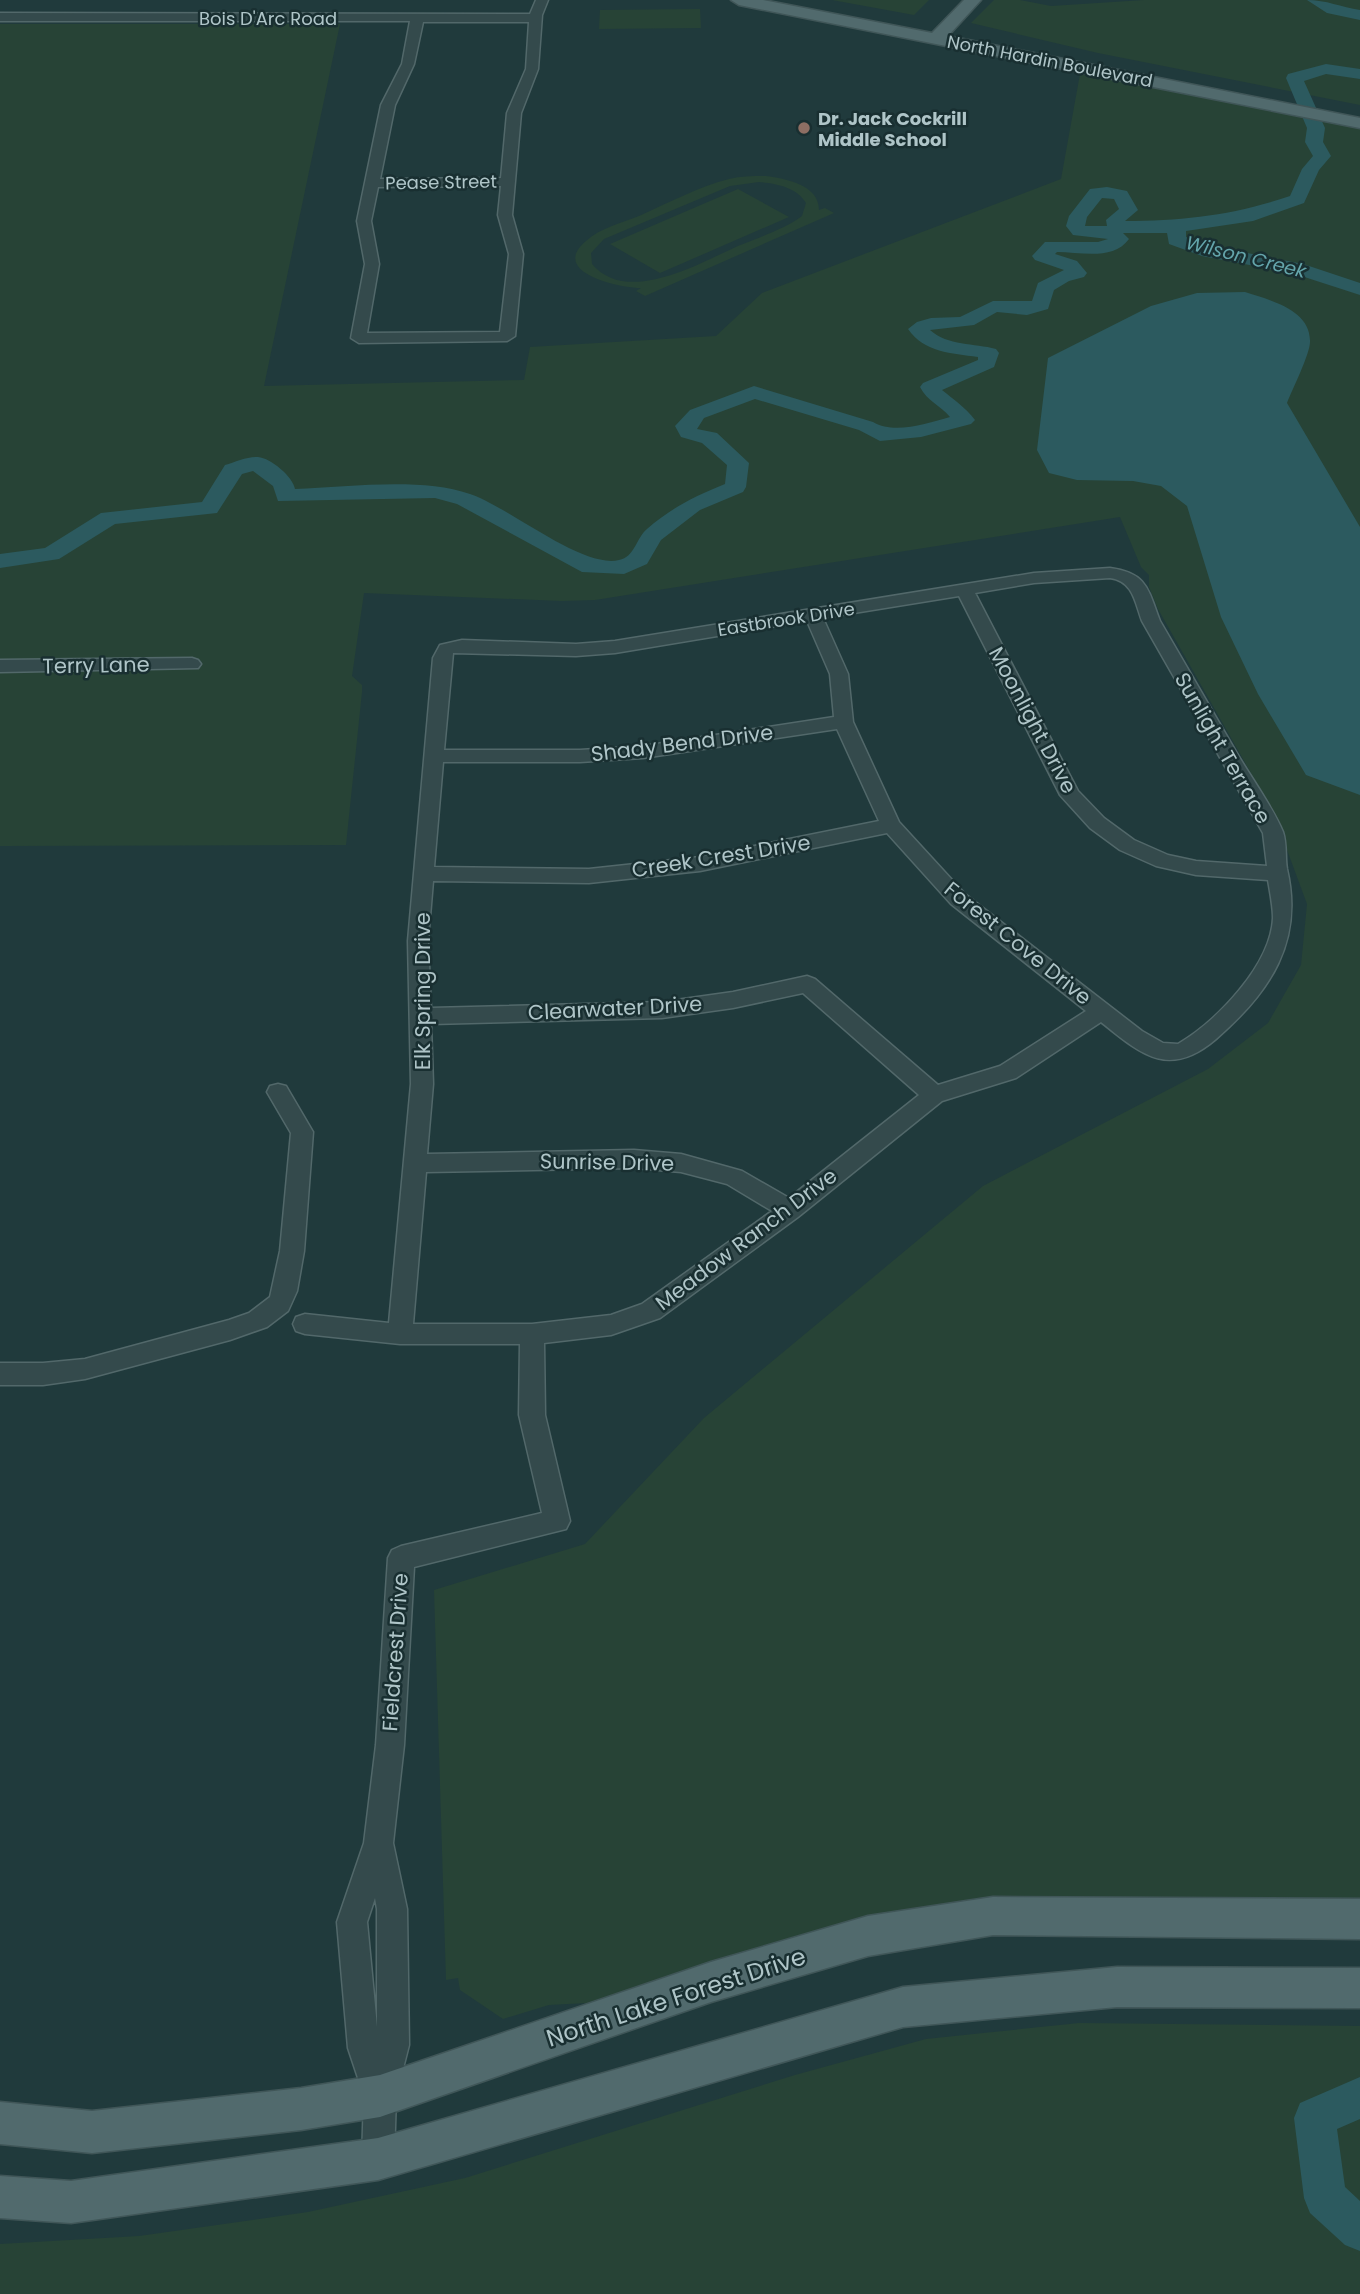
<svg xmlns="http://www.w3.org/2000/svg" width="1360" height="2294" font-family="Poppins,sans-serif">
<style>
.green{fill:#274336;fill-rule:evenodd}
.water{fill:#2c5a5f}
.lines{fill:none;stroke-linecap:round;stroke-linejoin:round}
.river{fill:#2c5a5f;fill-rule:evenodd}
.minor-casing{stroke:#52686a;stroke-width:3}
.major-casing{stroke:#405658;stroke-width:3}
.minor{fill:#344a4c;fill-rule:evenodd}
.major{fill:#516a6d;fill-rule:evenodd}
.education-dot{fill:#8d6e63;stroke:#192f31;stroke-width:2.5}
.labels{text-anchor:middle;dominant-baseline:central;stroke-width:5;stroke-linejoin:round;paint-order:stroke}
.far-street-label{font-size:18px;fill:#afc5c8;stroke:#192f31}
.far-poi-label{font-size:18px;font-weight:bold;fill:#afc5c8;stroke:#192f31;text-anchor:start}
.far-water-label{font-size:19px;font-style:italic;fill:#64a5ab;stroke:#192f31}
.street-label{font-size:21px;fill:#afc5c8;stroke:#192f31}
.near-street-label{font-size:24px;fill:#afc5c8;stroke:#192f31}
</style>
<rect width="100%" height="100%" fill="#203a3c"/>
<!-- green -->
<g class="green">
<path d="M 832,0 L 929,0 L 914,15 Z"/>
<path d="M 994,0 L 1020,0 L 1051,6 L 1144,0 L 1360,0 L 1360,105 L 1098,53 L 971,23 Z"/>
<path d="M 700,9 L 701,28 L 599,29 L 600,10 Z"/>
<path d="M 0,24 L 340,24 L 264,386 L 524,380 L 530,347 L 716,336 L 762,293 L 1061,179 L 1080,74 L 1360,128 L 1360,1898 L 1085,1901 L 626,2001 L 549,2005 L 503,2019 L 460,1990 L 458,1978 L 446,1980 L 434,1590 L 585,1544 L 704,1418 L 983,1186 L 1208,1069 L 1268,1023 L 1301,965 L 1307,904 L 1273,812 L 1158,609 L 1149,587 L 1149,575 L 1141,567 L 1120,517 L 595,600 L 562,601 L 364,593 L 352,676 L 362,685 L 362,692 L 346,845 L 0,846 Z"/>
<path d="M 766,176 C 787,179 819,185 819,210 L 825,208 L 834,213 L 645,296 L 636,291 L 641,288 C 621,288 548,273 586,241 C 600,228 622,223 639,216 C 668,203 698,187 729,179 C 741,176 754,176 766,176 ZM 759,182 C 777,184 796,187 806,203 L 802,216 C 783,230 759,237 738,246 C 700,263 627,306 592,264 L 591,253 L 604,239 L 730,186 Z"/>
<path d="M 738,189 L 789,217 L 660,273 L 610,244 Z"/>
<path d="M 1079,2023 L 1360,2026 L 1360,2294 L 0,2294 L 0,2244 L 139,2236 L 308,2212 L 465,2178 L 795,2075 L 926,2039 Z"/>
</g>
<!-- water -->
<path class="water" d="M 1245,292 C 1269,300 1311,309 1310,342 C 1310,354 1292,390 1287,403 L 1360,527 L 1360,795 L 1306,775 L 1258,694 L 1221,617 L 1187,506 L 1161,486 L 1133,481 L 1077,480 L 1049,473 L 1037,450 L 1048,358 L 1151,306 L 1197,293 Z"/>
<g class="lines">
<!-- river -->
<g class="river">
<path d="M 1307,0 C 1326,0 1341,7 1360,10 L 1360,20 L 1327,13 Z"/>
<path d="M 1326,64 L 1360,69 L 1360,79 L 1326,74 L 1304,81 L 1325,128 L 1323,142 L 1331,156 L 1319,170 L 1304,203 L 1253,221 L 1186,231 L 1186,237 L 1207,245 L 1303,264 L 1360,283 L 1360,295 L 1292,273 L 1202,256 L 1169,244 L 1167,233 L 1123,233 L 1129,239 C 1113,261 1081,252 1057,252 L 1055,254 L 1077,261 L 1087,273 L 1084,277 L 1069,281 L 1054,290 L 1048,309 L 1027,315 L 997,312 L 974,325 L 930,330 C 948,346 974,343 996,349 L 999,353 L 994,367 L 942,390 C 953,399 965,407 975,420 L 971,424 L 921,437 L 880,441 L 859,430 L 755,399 L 704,418 L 697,429 L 717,433 L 749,463 L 746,487 L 743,492 L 700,510 L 661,540 L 647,564 L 624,574 L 582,572 L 457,504 L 435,498 L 278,501 L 273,486 L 253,471 L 242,474 L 217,513 L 115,524 L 59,559 L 0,568 L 0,554 L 45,548 L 101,513 L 202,502 L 225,465 C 235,462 248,456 258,457 C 271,458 293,477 295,489 C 349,487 421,477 470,494 C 509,507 582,569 619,560 C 635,557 636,538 647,529 C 671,508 695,496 725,484 L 727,465 L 702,443 L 681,437 L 675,426 L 690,410 L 754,386 L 873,422 C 895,435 927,423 950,417 C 940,405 927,401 920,387 L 923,383 L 978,360 L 978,357 C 951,353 925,353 908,329 L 917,322 L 931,318 L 960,317 L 993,301 L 1032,301 L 1038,283 L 1064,270 L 1035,260 L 1032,256 L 1045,242 L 1098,242 L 1108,239 L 1073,235 L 1066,226 L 1069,216 L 1090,189 L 1107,187 L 1127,191 L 1138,210 L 1125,221 C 1184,221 1234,215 1290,196 L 1302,169 L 1313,156 L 1305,142 L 1307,128 L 1286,78 L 1288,74 ZM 1102,198 L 1114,199 L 1119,209 L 1106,220 L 1107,226 L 1085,226 L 1087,217 Z"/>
<path d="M 1360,2077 L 1360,2119 L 1337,2129 L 1345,2187 L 1360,2201 L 1360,2251 L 1345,2245 L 1310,2213 L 1304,2198 L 1294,2118 L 1300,2103 Z"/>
</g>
<!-- minor casing -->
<g class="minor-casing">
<g id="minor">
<path d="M 536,0 L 548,0 L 542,15 L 538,69 L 521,113 L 512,215 L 523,254 L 515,336 L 507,341 L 359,343 L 351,338 L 365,264 L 357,221 L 381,105 L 402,64 L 410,21 L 0,21 L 0,13 L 530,14 ZM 423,22 L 529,22 L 526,69 L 507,113 L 501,178 L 380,179 L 395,105 L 414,64 ZM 501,186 L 498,215 L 509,254 L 500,332 L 367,333 L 379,264 L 371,221 L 378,187 Z"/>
<path d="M 1110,568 C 1147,573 1148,589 1160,621 C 1185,664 1210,707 1235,750 C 1248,773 1274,809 1283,832 C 1287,844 1285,858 1287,869 C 1304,942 1270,992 1216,1039 C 1169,1079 1142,1055 1101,1022 L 1016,1078 L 942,1101 L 798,1217 L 660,1318 L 611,1335 L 544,1343 L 545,1415 L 570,1521 L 566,1529 L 414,1567 L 404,1745 L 393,1843 L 407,1909 L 409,2045 L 396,2096 L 394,2159 L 389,2170 L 378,2175 L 367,2170 L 362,2159 L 364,2096 L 348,2048 L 337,1922 L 364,1843 L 376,1745 L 388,1558 L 392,1550 L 401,1546 L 542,1513 L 519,1415 L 520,1344 L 400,1344 L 305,1334 L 296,1331 L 293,1324 L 296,1317 L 305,1314 L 389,1323 L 411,1084 L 408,941 L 433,658 L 440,645 L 462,640 L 576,644 L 615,641 L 1034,573 ZM 1110,578 C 1133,581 1135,602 1142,621 L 1263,833 L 1267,866 L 1196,861 L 1168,855 L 1134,840 L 1104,818 L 1078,791 L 975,593 L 1034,583 ZM 959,596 L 1060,795 L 1090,828 L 1120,850 L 1156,866 L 1196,875 L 1268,880 C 1270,892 1273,906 1273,918 C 1271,965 1217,1021 1178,1044 L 1163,1043 L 1142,1031 L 965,894 L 899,822 L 853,722 L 848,674 L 823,618 ZM 807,621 L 830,674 L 834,717 L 643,746 L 580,750 L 444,750 L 453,653 L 576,656 L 615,653 ZM 837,729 L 879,821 L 700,857 L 589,869 L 434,867 L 443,762 L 580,762 L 643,758 ZM 887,833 L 951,904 L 1086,1011 L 1000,1066 L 938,1085 L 815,979 L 807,976 L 733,992 L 662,1002 L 431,1008 L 428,941 L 433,881 L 589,883 L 700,871 ZM 803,993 L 919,1095 L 789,1198 L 742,1171 L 681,1154 L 634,1150 L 427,1154 L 433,1084 L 431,1024 L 662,1018 L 733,1008 ZM 634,1168 L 681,1172 L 727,1184 L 772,1211 L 642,1304 L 611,1315 L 532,1324 L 413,1324 L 426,1172 ZM 375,1898 L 377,1909 L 377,2027 L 367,1922 Z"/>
<path d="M 192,658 L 198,660 L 201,664 L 198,668 L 0,672 L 0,660 Z"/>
<path d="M 278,1084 L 286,1086 L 313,1132 L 304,1251 L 297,1291 L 288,1311 L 267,1327 L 230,1340 L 85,1379 L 43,1385 L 0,1385 L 0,1363 L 43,1363 L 85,1359 L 229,1320 L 249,1313 L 270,1297 L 280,1251 L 291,1133 L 267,1092 L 270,1086 Z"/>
</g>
</g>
<!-- major casing -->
<g class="major-casing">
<g id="major">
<path d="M 731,0 L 763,0 L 932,33 L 964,0 L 981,0 L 948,36 L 1360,118 L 1360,128 L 739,5 Z"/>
<path d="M 993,1897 L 1360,1899 L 1360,1939 L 993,1935 L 868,1956 L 711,2002 L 380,2117 L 301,2130 L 92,2153 L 0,2144 L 0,2102 L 92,2111 L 301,2088 L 380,2075 L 711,1962 L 868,1916 Z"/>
<path d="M 1117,1967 L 1360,1968 L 1360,2008 L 1117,2007 L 903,2027 L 378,2180 L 71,2223 L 0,2218 L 0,2176 L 71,2181 L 378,2138 L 903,1987 Z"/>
</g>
</g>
<!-- minor -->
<use href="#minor" class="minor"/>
<!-- major -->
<use href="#major" class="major"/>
</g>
<!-- markers -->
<circle class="education-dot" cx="804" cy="128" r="7"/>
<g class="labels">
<!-- far-street labels -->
<g class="far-street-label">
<text x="268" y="18">Bois D'Arc Road</text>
<text transform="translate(1050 61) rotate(11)">North Hardin Boulevard</text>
<text transform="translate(441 182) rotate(-1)">Pease Street</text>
<text transform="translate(786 619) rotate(-9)">Eastbrook Drive</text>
</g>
<!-- far-poi labels -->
<g class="far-poi-label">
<text x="818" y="118">Dr. Jack Cockrill<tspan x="818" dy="21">Middle School</tspan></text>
</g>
<!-- far-water labels -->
<g class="far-water-label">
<text transform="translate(1246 257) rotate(14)">Wilson Creek</text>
</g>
<!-- street labels -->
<g class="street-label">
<text transform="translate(96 665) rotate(-1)">Terry Lane</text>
<text transform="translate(1033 720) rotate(62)">Moonlight Drive</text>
<text transform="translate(682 743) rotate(-7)">Shady Bend Drive</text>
<text transform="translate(1223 748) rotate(60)">Sunlight Terrace</text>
<text transform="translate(721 856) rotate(-9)">Creek Crest Drive</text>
<text transform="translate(1018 943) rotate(39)">Forest Cove Drive</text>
<text transform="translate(422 991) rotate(-90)">Elk Spring Drive</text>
<text transform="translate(615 1008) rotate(-3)">Clearwater Drive</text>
<text transform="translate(607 1162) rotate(1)">Sunrise Drive</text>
<text transform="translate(746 1239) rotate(-37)">Meadow Ranch Drive</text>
<text transform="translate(395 1652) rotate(-86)">Fieldcrest Drive</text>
</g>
<!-- near-street labels -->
<g class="near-street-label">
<text transform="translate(676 1997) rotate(-18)">North Lake Forest Drive</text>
</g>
</g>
</svg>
